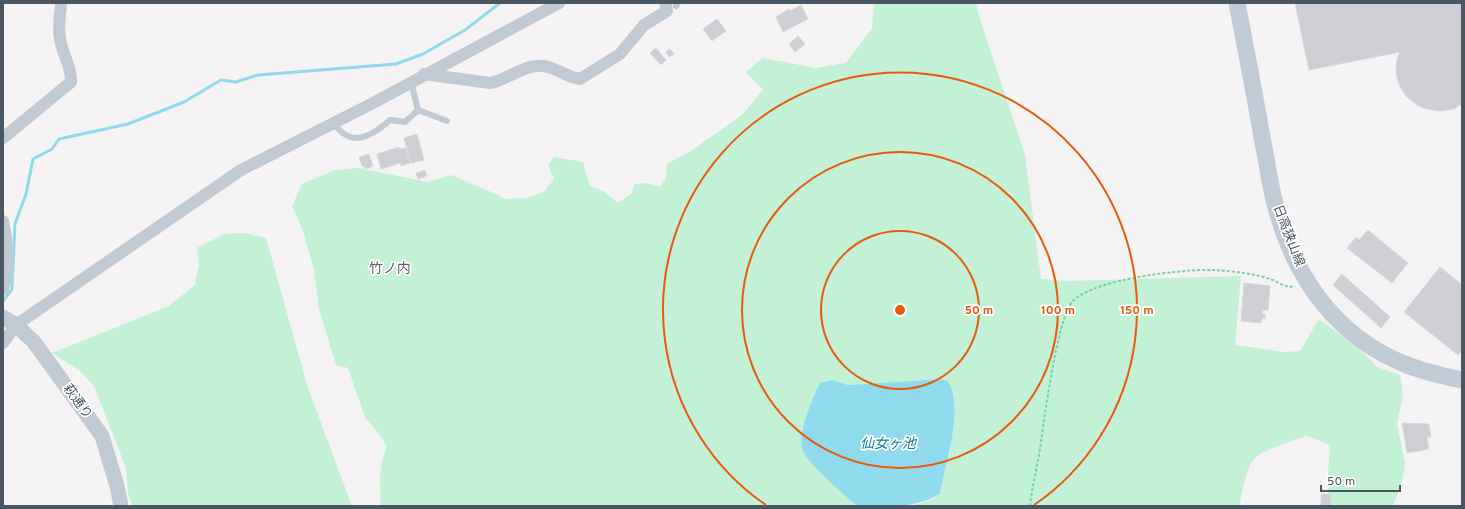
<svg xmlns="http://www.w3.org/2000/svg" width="1465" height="509" font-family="Overpass,'Noto Sans JP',sans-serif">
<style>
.green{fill:#c3f1d5}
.water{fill:#90daee}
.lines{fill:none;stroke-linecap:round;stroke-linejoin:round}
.stream{stroke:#90daee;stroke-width:3}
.building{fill:#cdcfd5;stroke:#d7d9de}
.path{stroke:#7ad0a6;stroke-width:2;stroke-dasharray:3 2;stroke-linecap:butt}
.service{stroke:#c1cad2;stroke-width:6}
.minor{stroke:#c1cad2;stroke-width:12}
.tertiary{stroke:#c1cad2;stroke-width:15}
.secondary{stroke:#c1cbd6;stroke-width:17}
.ring{fill:none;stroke:#e8590c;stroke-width:2}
.labels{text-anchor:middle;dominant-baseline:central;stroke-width:3.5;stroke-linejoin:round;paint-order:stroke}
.street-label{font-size:13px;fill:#4a5661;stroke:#fff}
.neighbourhood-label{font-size:14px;fill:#5f6368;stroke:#fff}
.water-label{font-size:14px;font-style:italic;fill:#0c7c9b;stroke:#fff}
.centre{fill:#e8590c;stroke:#fff;stroke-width:2}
.ring-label{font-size:12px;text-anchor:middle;font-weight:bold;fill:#e8590c;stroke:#fff;stroke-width:3.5;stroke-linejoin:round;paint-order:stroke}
</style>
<rect width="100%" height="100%" fill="#f5f3f3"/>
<!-- green -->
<g class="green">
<path d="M 874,3 L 976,3 L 979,16 L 1025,155 L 1041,279 L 1067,281 L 1241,276 L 1235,345 L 1284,352 L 1300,351 L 1319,319 L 1360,349 L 1377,367 L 1400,375 L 1403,394 L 1397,424 L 1405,463 L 1403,477 L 1393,506 L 1329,506 L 1328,473 L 1330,445 L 1307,436 C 1294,440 1264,449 1255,458 C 1246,467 1241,494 1240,506 L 909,506 L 931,500 L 940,494 C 945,463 965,409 948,381 L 940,379 L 848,385 L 832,381 L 809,459 L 857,506 L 381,506 C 380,485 378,466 387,447 L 380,435 L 365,417 L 348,368 L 336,365 L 319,309 L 314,270 L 303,231 L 292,206 L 302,184 L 335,170 L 358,168 L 428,182 L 451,175 L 496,194 L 505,199 L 527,198 L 544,192 L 554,179 L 548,165 L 554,157 L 583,162 L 590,186 L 603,191 L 618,203 L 631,194 L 635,184 L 644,183 L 661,186 L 666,178 L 667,164 L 691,151 L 742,115 L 763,90 L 746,72 L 763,58 L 816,68 L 846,63 L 872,28 Z"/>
<path d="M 243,233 L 266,238 L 308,388 L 352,506 L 132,506 L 128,493 L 126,468 L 94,386 L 80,371 L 52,353 L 169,306 L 195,285 L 199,263 L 197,248 L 225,234 Z"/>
</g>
<!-- water -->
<path class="water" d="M 941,379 L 948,381 C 965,409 945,463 940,494 C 915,509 886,506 857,506 C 844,494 809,465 803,451 C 796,436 813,397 820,383 L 832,380 L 848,385 Z"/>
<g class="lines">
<!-- stream -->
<path class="stream" d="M 3,301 L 12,289 L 15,224 L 26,194 L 33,159 L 52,149 L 59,139 L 128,124 L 184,102 L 221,80 L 236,82 L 258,75 L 396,64 L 423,54 L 465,30 L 500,3"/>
</g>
<!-- building -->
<g class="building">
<path d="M 1295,3 L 1462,3 L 1462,104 L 1454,109 L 1440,111 L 1427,109 L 1417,105 L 1407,97 L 1400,87 L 1396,73 L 1397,59 L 1400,52 L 1309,70 Z"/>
<path d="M 801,5 L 808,19 L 783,32 L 776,17 L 789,9 L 790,11 Z"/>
<path d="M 717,19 L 726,31 L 712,41 L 703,29 Z"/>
<path d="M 798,36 L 805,44 L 795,52 L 789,44 Z"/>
<path d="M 656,48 L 666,60 L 661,65 L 650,53 Z"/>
<path d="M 670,49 L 674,54 L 669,57 L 666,52 Z"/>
<path d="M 417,134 L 424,160 L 411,163 L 404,138 Z"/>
<path d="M 399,147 L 400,149 L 406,148 L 410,163 L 401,166 L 400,163 L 381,169 L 377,154 Z"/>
<path d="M 369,154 L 373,166 L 365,169 L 364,166 L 362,166 L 359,157 Z"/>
<path d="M 425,170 L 427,176 L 418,179 L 416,173 Z"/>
<path d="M 1368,230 L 1408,263 L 1392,283 L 1347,248 L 1356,237 L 1359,240 Z"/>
<path d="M 1440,267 L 1462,285 L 1462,351 L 1458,355 L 1404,312 Z"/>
<path d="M 1342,274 L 1390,317 L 1381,328 L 1333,285 Z"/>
<path d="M 1244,283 L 1270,286 L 1268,310 L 1263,310 L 1262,314 L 1265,314 L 1265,319 L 1262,318 L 1261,323 L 1241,321 Z"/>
<path d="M 1402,423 L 1429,424 L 1431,437 L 1427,437 L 1429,449 L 1407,453 Z"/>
<rect x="1321" y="494" width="10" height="12"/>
</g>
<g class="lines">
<!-- path -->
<path class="path" d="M 1030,506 C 1032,487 1037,468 1040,449 C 1044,422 1057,317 1073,301 C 1094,279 1182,269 1213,270 C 1231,271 1252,273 1270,279 C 1279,282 1286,289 1295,286"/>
<!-- service -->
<g class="service">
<path d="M 676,6 L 678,3"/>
<path d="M 418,110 L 447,121"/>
<path d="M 333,124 C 337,127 342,134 348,136 C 362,143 380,129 390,120 L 405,122 L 418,110 L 411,82"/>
</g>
<!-- minor -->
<g class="minor">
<path d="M 424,74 L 490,83 C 508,80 525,63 544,66 C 556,68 567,77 580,79 L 620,54 L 644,25 L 667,11 L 665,3"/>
<path d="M 3,138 L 71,82 C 72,69 65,59 62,47 C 57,33 60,17 61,3"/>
<path d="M 3,221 C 8,245 10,266 3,289"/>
<path d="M 3,343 L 16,325 L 241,170 L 375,102 L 559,3"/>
</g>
<!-- tertiary -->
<path class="tertiary" d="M 3,317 L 16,325 L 34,342 L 102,436 L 117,486 L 121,506"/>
<!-- secondary -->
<path class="secondary" d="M 1237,3 C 1246,50 1255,96 1263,143 C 1268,165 1270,189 1277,211 C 1296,280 1338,338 1407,365 C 1425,372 1443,376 1462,380"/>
</g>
<!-- distance rings -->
<g class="ring">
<circle cx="900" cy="310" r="79"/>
<circle cx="900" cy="310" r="158"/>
<path d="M766 505A237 237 0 1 1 1034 505"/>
</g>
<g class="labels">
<!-- street labels -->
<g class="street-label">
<text transform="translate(1288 236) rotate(69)">日高狭山線</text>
<text transform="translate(77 402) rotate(54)">萩通り</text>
</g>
<!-- neighbourhood labels -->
<g class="neighbourhood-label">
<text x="390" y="269">竹ノ内</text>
</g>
<!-- water labels -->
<g class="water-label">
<text x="888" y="444">仙女ヶ池</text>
</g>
</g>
<circle cx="900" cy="310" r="6" class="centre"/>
<g class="ring-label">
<text x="979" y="314">50 m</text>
<text x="1058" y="314">100 m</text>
<text x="1137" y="314">150 m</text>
</g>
<!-- border -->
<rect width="1465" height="509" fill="none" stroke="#4a5661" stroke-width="8"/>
<!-- scale -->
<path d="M1321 485v6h79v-6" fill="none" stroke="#4a5661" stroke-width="2"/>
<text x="1327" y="485" font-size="12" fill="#4a5661" stroke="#ffffff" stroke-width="3" paint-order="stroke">50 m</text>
</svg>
